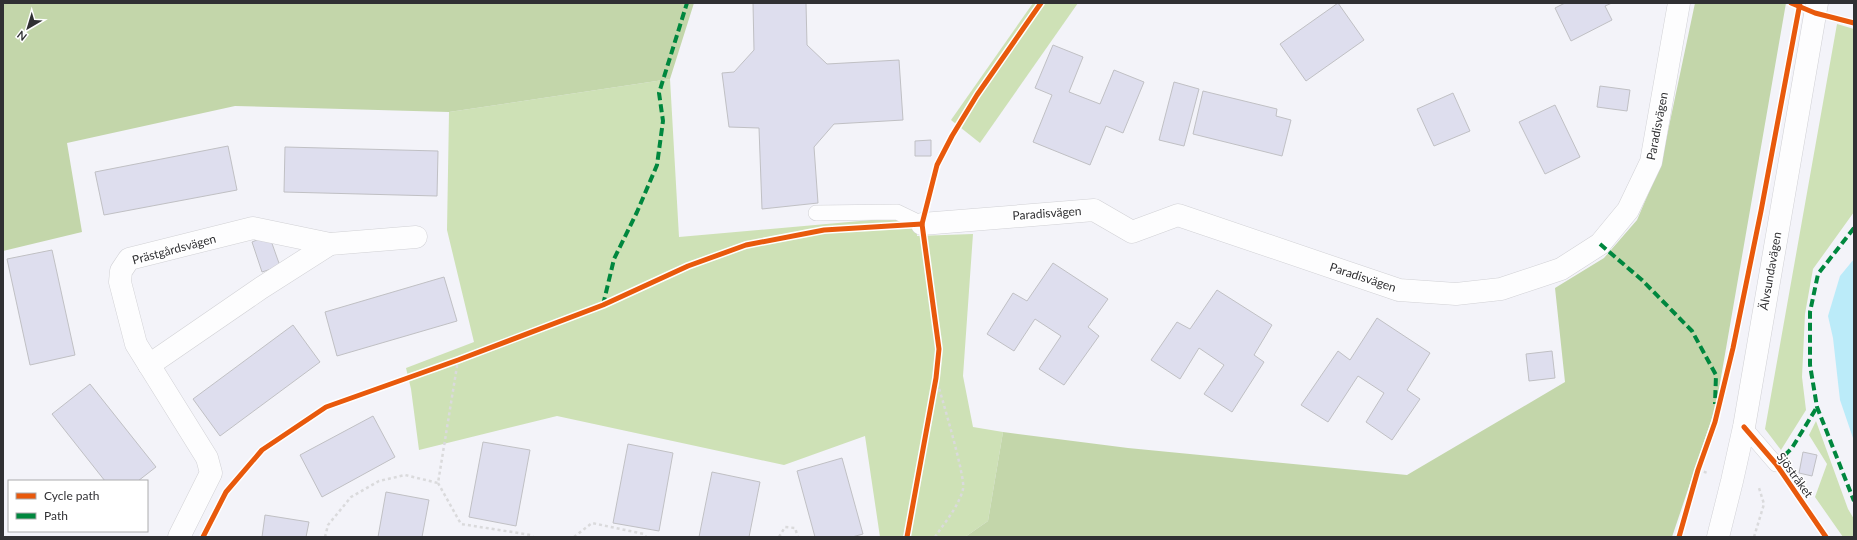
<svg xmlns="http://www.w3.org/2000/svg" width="1857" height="540" font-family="Lato,sans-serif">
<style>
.green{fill:#cee1b6}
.forest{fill:#c3d6aa}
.water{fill:#bbebf9}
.building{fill:#dedeee;stroke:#c0c0c4}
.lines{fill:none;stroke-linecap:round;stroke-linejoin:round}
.service-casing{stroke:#d1d1d5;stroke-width:16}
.minor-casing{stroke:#d1d1d5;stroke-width:23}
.tertiary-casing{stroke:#d1d1d5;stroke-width:23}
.path{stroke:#dadadc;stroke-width:2.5;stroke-dasharray:3 3;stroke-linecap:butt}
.service{stroke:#fdfdfe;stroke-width:15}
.minor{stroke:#fdfdfe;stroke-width:22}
.tertiary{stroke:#fdfdfe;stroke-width:22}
.quiet{stroke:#00873e;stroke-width:4;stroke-dasharray:8 4;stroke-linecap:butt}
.cycleway-casing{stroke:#fff;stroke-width:8}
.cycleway{stroke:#e8590c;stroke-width:5}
.labels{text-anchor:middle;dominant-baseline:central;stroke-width:3;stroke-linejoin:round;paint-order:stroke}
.street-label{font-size:12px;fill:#303033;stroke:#fff}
</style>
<rect width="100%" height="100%" fill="#f3f3f9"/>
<!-- green -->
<g class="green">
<path d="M 1033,3 L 1078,3 L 980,143 L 951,120 Z"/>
<path d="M 1837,24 L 1854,29 L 1854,212 L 1813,269 L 1805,314 L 1802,377 L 1806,410 L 1781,450 L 1765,429 Z"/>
<path d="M 670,79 L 679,237 L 916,216 L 917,236 L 973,234 L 963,376 L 973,427 L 1003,432 L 988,521 L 965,537 L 880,537 L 865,436 L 784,465 L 557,416 L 419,450 L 411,389 L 406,368 L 474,342 L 447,230 L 449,112 Z"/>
<path d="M 1816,421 L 1848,509 L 1854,519 L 1854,537 L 1843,537 L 1815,497 L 1827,464 L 1809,435 Z"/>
</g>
<!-- forest -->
<g class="forest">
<path d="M 3,3 L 694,3 L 670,79 L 449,112 L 235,106 L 67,143 L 82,232 L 3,251 Z"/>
<path d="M 1695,3 L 1786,3 L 1716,406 L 1672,537 L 965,537 L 988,521 L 1003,432 L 1128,448 L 1407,475 L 1565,382 L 1555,288 L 1604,258 L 1637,220 L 1661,164 Z"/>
</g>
<!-- water -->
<path class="water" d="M 1854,259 L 1854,441 L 1840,400 L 1833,338 L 1828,316 L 1840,276 Z"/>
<!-- building -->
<g class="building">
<path d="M 753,3 L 806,3 L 807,45 L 827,64 L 899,60 L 903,120 L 834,124 L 814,147 L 818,203 L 762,209 L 759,128 L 729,127 L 722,73 L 734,72 L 754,50 Z"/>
<path d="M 1338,3 L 1364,40 L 1306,81 L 1280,44 Z"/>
<path d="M 1565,3 L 1612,3 L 1605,6 L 1612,20 L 1571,41 L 1555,8 Z"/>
<path d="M 1053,45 L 1083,57 L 1069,92 L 1100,104 L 1114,70 L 1144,82 L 1123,133 L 1106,126 L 1090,165 L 1033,142 L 1052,95 L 1035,88 Z"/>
<path d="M 1174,82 L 1199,89 L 1184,146 L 1159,140 Z"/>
<path d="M 1600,86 L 1630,90 L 1627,111 L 1597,107 Z"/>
<path d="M 1203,91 L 1277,109 L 1276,116 L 1291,120 L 1282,156 L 1193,134 Z"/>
<path d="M 1453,93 L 1470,131 L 1434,146 L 1417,109 Z"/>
<path d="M 1555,105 L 1580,157 L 1545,174 L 1519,122 Z"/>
<path d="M 931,140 L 931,156 L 915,156 L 915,141 Z"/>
<path d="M 228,146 L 237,190 L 104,215 L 95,172 Z"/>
<path d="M 285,147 L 438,151 L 437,196 L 284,192 Z"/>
<path d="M 269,235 L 280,266 L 262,272 L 252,242 Z"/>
<path d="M 52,250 L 75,355 L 30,365 L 7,259 Z"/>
<path d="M 1053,263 L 1108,299 L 1088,327 L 1099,336 L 1064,385 L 1039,369 L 1061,336 L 1035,319 L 1014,351 L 987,334 L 1013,293 L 1027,301 Z"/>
<path d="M 444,277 L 457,321 L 337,356 L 325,312 Z"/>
<path d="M 1217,290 L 1272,325 L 1254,355 L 1264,362 L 1232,412 L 1204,394 L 1224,365 L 1199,348 L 1180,379 L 1151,360 L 1177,322 L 1190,329 Z"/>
<path d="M 1377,318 L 1430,353 L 1407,390 L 1420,399 L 1392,440 L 1366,422 L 1384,393 L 1358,376 L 1328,422 L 1301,405 L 1338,351 L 1350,360 Z"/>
<path d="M 293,325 L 320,362 L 220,436 L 193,399 Z"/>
<path d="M 1552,351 L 1555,378 L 1529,381 L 1526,354 Z"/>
<path d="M 90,384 L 156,467 L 138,481 L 105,481 L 52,414 Z"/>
<path d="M 373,416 L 395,457 L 322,497 L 300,455 Z"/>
<path d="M 483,442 L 530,450 L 516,526 L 469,517 Z"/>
<path d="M 628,444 L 673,453 L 659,531 L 613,523 Z"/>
<path d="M 1803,452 L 1817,455 L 1812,476 L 1799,473 Z"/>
<path d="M 842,458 L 863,534 L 852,537 L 815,537 L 797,471 Z"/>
<path d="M 712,472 L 760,482 L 749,537 L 699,537 Z"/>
<path d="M 386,492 L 429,500 L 422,537 L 378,537 Z"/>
<path d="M 265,515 L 309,522 L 306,537 L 262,537 Z"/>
</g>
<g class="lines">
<!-- service casing -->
<g class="service-casing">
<g id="service">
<path d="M 816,213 L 897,212 L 922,224"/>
<path d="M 1744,427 L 1776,464"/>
</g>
</g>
<!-- minor casing -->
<g class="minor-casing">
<g id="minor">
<path d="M 922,224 L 1094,210 L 1132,232 L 1178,215 L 1399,290 L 1456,294 L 1501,289 L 1561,269 L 1600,244 L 1628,210 L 1651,162 L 1679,3"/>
<path d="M 149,365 L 261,288 L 330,244"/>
<path d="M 179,537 L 211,473 L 207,458 L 136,344 L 120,282 L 121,271 L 129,259 L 253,228 L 330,244 L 416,237"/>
</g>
</g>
<!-- tertiary casing -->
<g class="tertiary-casing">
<path id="tertiary" d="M 1718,537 L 1732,481 L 1744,427 L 1817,3"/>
</g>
<!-- path -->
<g class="path">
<path d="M 1698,470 L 1708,473"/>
<path d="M 438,483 L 461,524 L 531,535 L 533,537"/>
<path d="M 325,537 L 328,525 L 351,497 L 379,481 L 405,475 L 438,483 L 458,360"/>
<path d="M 574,537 L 592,523 L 644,534 L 646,537"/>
<path d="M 779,537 L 785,527 L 795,528 L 798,537"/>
<path d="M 935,537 C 945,522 959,506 963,489 C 966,478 941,395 936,378"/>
<path d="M 1754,537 L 1764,504 L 1759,488 L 1757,487"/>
</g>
<!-- service -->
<use href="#service" class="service"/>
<!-- minor -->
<use href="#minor" class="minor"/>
<!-- tertiary -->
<use href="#tertiary" class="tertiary"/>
<!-- quiet -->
<g class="quiet">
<path d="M 1854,228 L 1818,274 L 1810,312 L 1810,365 L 1817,407 L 1854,501"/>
<path d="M 1600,244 L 1642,280 L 1692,331 L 1716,375 L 1715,404"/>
<path d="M 603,305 L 614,259 L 637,212 L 657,165 L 663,121 L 659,93 L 687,3"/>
<path d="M 1776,464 L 1792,448 L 1817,407"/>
</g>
<!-- cycleway casing -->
<g class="cycleway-casing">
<g id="cycleway">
<path d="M 1791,3 L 1815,13 L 1854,23"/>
<path d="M 1744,427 L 1776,464 L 1826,537"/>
<path d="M 203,537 L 226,492 L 262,450 L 326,407 L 458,360 L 603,305 L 688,266 L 746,245 L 824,230 L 922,224"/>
<path d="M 907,537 L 936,378 L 939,349 L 922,224 L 937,165 L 952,136 L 977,95 L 1041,3"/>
<path d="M 1679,537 L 1698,470 L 1715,422 L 1733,348 L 1761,211 L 1800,3"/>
</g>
</g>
<!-- cycleway -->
<use href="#cycleway" class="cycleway"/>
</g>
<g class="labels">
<!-- street labels -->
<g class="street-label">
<text transform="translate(1657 126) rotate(-79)">Paradisvägen</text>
<text transform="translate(1047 213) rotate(-4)">Paradisvägen</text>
<text transform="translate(174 249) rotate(-15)">Prästgårdsvägen</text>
<text transform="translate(1770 271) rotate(-80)">Älvsundavägen</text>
<text transform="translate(1363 277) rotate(18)">Paradisvägen</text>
<text transform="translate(1795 475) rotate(54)">Sjöstråket</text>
</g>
</g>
<!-- border -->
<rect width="1857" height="540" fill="none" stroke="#303033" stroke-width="8"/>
<!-- legend -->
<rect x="8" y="480" width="140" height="52" fill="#ffffff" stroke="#acacad"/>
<rect x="16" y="493" width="20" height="6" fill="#e8590c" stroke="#acacad"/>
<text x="44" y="500" font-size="12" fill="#303033">Cycle path</text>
<rect x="16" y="513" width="20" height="6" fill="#00873e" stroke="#acacad"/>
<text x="44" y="520" font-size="12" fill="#303033">Path</text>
<!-- north arrow -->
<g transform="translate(28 28) rotate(218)" stroke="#ffffff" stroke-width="3" paint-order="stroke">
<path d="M0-3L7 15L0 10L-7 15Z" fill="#303033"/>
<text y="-6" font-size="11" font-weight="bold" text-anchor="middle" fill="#303033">N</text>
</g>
</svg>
